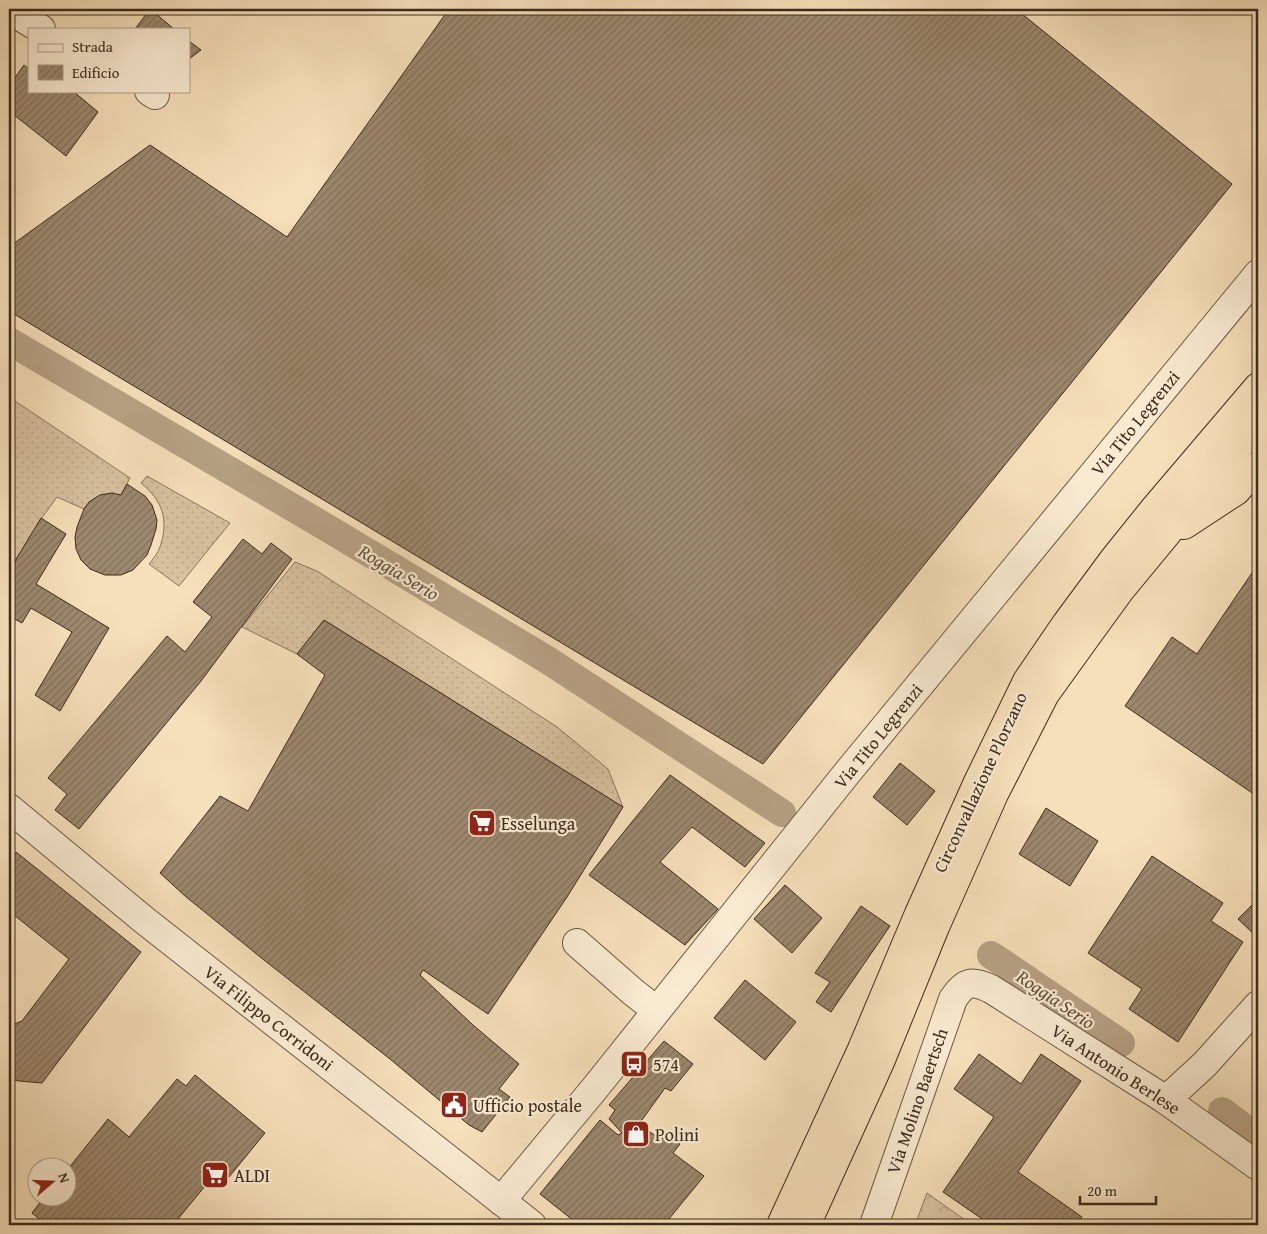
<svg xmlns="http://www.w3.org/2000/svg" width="1267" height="1234" font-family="'Gentium Book Plus',serif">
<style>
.grass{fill:url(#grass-dots);stroke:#8a765e}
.park{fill:url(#park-crowns);stroke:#8a765e}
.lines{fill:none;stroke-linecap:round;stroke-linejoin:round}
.canal{stroke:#b7a285;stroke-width:28}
.building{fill:url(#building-hatch);stroke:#3d2a1d}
.minor-casing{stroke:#6b5844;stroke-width:30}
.highway-casing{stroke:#3d2a1d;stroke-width:30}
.minor{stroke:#f9ebd2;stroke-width:28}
.highway{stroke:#f6e0ba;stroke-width:28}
.labels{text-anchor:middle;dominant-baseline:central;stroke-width:4.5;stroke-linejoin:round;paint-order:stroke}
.street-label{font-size:18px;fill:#3d2a1d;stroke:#f9ebd2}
.poi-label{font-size:18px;fill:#3d2a1d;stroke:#f9ebd2;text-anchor:start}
.water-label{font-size:19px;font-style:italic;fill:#624e3c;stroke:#f9ebd2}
</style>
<defs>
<pattern id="grass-dots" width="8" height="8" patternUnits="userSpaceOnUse" patternTransform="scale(1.25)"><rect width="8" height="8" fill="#d7c19f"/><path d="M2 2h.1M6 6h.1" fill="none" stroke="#b9a688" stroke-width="1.8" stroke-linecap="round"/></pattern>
<pattern id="park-crowns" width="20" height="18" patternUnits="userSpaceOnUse" patternTransform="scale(1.25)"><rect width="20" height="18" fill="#d7c19f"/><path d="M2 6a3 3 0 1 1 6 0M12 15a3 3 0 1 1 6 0" fill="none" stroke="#b9a688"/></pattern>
<pattern id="building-hatch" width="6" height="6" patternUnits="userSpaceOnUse" patternTransform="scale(1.25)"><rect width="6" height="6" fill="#9d896f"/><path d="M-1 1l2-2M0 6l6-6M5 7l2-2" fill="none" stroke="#81705b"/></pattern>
</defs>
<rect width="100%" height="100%" fill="#f6e0ba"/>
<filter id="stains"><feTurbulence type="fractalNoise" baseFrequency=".004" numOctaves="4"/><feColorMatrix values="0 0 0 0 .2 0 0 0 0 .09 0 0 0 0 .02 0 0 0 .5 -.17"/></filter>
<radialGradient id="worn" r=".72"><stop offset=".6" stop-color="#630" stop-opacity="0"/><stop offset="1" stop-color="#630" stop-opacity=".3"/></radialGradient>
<!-- grass -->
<g class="grass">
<path d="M 9,397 L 130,478 L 121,495 C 104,492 94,495 84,509 L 57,497 L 41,519 L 12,566 L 9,564 Z"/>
<path d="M 147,476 L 230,523 L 179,586 L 149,564 C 153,559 158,553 160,547 C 169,520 163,501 141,483 Z"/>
<path d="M 295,562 L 317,571 L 557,727 L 608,769 L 623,807 L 324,620 L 297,654 L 242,627 Z"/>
</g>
<!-- park -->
<path class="park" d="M 927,1193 L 972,1225 L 915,1225 Z"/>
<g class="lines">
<!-- canal -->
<g class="canal">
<path d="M 9,341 L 324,526 L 546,659 L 782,813"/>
<path d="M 991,955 L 1121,1043"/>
<path d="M 1222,1111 L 1258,1138"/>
</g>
</g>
<!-- building -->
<g class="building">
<path d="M 150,9 L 174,29 L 135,29 Z"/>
<path d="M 449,9 L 1016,9 L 1232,184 L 763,764 L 9,311 L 9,247 L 150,145 L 287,237 Z"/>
<path d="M 189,41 L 201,50 L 189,59 Z"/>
<path d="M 24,65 L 29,69 L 29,91 L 57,91 L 59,93 L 61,91 L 73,91 L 98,112 L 66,156 L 9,111 L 9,86 Z"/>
<path d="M 127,484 L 145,496 L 152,505 L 157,520 L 156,529 L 151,545 L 147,555 L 133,570 L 121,575 L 105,575 L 90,569 L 81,560 L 76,549 L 75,537 L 77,527 L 84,509 L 89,502 L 100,495 L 112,493 L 121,495 Z"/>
<path d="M 41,518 L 66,534 L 36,584 L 109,628 L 60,711 L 35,695 L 72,632 L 31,608 L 22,623 L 9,616 L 9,564 L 12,566 Z"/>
<path d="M 243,539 L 262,554 L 271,543 L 292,559 L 201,681 L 79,829 L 55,810 L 67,794 L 48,778 L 167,636 L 185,652 L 212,617 L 193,602 Z"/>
<path d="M 1258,564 L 1258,797 L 1125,706 L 1172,637 L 1197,654 Z"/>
<path d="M 324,620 L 623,807 L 567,897 L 488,1014 L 423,970 L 420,975 L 473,1025 L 519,1064 L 499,1089 L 510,1097 L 482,1132 L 469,1125 L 390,1059 L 264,960 L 185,896 L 160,873 L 220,796 L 248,811 L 325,675 L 297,654 Z"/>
<path d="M 900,763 L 935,791 L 907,825 L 873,797 Z"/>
<path d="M 670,775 L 765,843 L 745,867 L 692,827 L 660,862 L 718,909 L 685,945 L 589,875 Z"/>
<path d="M 1046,808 L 1098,841 L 1070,886 L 1019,854 Z"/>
<path d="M 16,852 L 141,952 L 42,1083 L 9,1080 L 9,1026 L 22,1021 L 69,959 L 9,911 L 9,861 Z"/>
<path d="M 1152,856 L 1223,903 L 1211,921 L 1243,942 L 1178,1042 L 1129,1009 L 1142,989 L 1088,953 Z"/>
<path d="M 785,885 L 822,918 L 792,953 L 754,919 Z"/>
<path d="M 1258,899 L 1258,938 L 1238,919 Z"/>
<path d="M 861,906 L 890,926 L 831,1012 L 816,1002 L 830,982 L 815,973 Z"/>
<path d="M 745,980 L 796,1022 L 765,1060 L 714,1018 Z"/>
<path d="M 664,1041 L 693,1064 L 671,1091 L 665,1088 L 639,1124 L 661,1140 L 667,1133 L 680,1144 L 673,1153 L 704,1176 L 664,1225 L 579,1225 L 540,1194 L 600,1120 L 618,1135 L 622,1133 L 609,1119 L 615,1110 L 609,1105 Z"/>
<path d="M 979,1054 L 1021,1084 L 1041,1054 L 1081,1081 L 1018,1172 L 1082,1217 L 1076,1225 L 1006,1225 L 998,1219 L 994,1225 L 991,1225 L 943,1192 L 994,1117 L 954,1089 Z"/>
<path d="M 195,1075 L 265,1133 L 229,1177 L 219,1169 L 173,1225 L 70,1225 L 64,1221 L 61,1225 L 47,1225 L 32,1213 L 45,1196 L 68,1196 L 68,1169 L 108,1119 L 129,1137 L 177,1079 L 186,1086 Z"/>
</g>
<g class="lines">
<!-- minor casing -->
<g class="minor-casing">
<g id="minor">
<path d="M 9,10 L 41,29"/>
<path d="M 149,91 L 155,95"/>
<path d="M 9,808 L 144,920 L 532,1225"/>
<path d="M 577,943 L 633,992 L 656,1010"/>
<path d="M 1166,1100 L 1205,1064 L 1258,1005"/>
<path d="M 501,1201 L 595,1088 L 847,773 L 1258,274"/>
<path d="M 874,1225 L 953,999 C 965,981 972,980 991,989 L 1166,1100 L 1258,1166"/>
</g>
</g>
<!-- highway casing -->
<g class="highway-casing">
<g id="highway">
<path d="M 1184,525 L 1236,491 L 1258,466"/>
<path d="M 781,1225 L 862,1049 L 918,916 L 978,782 L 1027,681 L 1066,624 L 1114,559 L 1155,508 L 1258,387"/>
<path d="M 806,1225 L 880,1062 L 935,927 L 994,794 L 1045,694 L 1086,637 L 1121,589 L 1258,423"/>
</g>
</g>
<!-- minor -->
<use href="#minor" class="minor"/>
<!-- highway -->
<use href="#highway" class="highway"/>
</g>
<!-- icons -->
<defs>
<g id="supermarket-square" transform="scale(1.4375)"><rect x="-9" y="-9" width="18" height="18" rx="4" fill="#8f2418" stroke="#f9ebd2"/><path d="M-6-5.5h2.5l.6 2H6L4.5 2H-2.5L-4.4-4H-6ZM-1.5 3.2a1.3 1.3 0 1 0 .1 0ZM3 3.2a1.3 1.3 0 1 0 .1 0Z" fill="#fff"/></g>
<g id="bus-square" transform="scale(1.4375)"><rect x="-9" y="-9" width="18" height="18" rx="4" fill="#8f2418" stroke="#f9ebd2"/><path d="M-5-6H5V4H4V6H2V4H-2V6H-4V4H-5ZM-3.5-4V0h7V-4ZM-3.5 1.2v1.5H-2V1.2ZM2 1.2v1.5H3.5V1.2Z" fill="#fff"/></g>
<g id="civic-square" transform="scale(1.4375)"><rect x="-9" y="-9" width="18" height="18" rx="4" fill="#8f2418" stroke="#f9ebd2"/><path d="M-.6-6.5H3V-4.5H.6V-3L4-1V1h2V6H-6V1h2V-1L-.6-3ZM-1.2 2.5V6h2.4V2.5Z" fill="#fff"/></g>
<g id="shop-square" transform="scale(1.4375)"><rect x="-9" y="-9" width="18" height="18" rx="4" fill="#8f2418" stroke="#f9ebd2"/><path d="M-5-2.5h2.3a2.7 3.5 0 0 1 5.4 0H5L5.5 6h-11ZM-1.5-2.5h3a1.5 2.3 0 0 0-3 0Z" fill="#fff"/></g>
</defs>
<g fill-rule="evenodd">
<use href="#supermarket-square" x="482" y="823"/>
<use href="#bus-square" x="634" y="1064"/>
<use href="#civic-square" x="454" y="1105"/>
<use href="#shop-square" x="636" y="1134"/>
<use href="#supermarket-square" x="215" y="1175"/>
</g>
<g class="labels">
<!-- street labels -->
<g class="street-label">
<text transform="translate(1135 423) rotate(-51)">Via Tito Legrenzi</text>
<text transform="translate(878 736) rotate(-51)">Via Tito Legrenzi</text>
<text transform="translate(980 782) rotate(-65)">Circonvallazione Plorzano</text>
<text transform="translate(269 1018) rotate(38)">Via Filippo Corridoni</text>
<text transform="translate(1116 1069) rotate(33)">Via Antonio Berlese</text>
<text transform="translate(917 1101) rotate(-71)">Via Molino Baertsch</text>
</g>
<!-- poi labels -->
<g class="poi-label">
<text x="501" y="823">Esselunga</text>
<text x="653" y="1064">574</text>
<text x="473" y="1105">Ufficio postale</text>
<text x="655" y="1134">Polini</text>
<text x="234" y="1175">ALDI</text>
</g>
<!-- water labels -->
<g class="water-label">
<text transform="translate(399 572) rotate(31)">Roggia Serio</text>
<text transform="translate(1056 999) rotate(34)">Roggia Serio</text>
</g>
</g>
<!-- margin -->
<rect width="1267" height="1234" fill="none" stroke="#f6e0ba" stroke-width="30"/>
<rect x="10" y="10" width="1247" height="1214" fill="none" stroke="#3d2a1d" stroke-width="2.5"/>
<rect x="15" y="15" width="1237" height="1204" fill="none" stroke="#3d2a1d"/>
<!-- legend -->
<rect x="28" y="28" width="162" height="65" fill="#f9ebd2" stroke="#ae9e8a"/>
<rect x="38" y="44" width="25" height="8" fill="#f9ebd2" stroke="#ae9e8a"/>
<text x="72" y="52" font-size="15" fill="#3d2a1d">Strada</text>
<rect x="38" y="65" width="25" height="15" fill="url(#building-hatch)" stroke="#ae9e8a"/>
<text x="72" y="78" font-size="15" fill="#3d2a1d">Edificio</text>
<!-- north arrow -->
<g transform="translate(52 1182) rotate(71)"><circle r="24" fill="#f9ebd2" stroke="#ae9e8a"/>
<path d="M0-4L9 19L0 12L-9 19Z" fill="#8f2418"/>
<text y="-8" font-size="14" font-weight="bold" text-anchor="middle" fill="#3d2a1d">N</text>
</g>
<!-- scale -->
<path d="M1080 1196v8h76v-8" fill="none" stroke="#3d2a1d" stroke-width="2.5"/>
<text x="1087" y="1196" font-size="15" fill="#3d2a1d" stroke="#f9ebd2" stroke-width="4" paint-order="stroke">20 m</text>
<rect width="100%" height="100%" filter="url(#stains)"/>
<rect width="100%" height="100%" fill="url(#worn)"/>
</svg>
